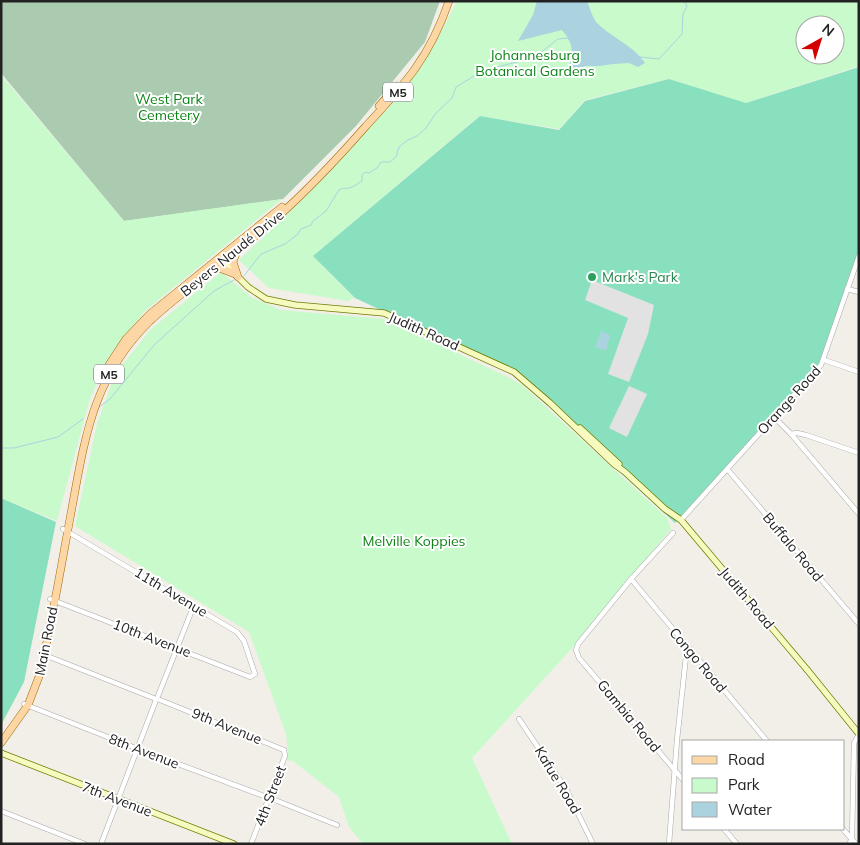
<svg xmlns="http://www.w3.org/2000/svg" width="860" height="845" font-family="Mulish,sans-serif">
<style>
.cemetery{fill:#aacbaf}
.park{fill:#c8facc;fill-rule:evenodd}
.pitch{fill:#88e0be}
.parking{fill:#e2e2e2}
.water{fill:#aad3df}
.lines{fill:none;stroke-linecap:round;stroke-linejoin:round}
.stream{stroke:#aad3df;stroke-width:1}
.street-casing{stroke:#a9a9a9;stroke-width:5.5}
.secondary-casing{stroke:#707d05;stroke-width:7}
.primary-casing{stroke:#a06b00;stroke-width:8}
.street{stroke:#fff;stroke-width:4.5}
.secondary{stroke:#f7fabf;stroke-width:5.5}
.primary{stroke:#fcd6a4;stroke-width:7}
.leisure-dot{fill:#2e9e5b;stroke:#fff;stroke-width:2}
.labels{text-anchor:middle;dominant-baseline:central;stroke-width:4;stroke-linejoin:round;paint-order:stroke}
.shield{fill:#fff;stroke:#646464;stroke-width:1}
.shield-label{font-size:12px;font-weight:bold;fill:#222}
.park-label{font-size:14px;fill:#0c8416;stroke:#fff}
.street-label{font-size:14px;fill:#222;stroke:#fff}
.leisure-label{font-size:14px;fill:#27864d;stroke:#fff;text-anchor:start}
</style>
<rect width="100%" height="100%" fill="#f2efe9"/>
<!-- cemetery -->
<path class="cemetery" d="M 1,1 L 440,1 L 425,42 L 356,126 L 283,199 L 124,221 L 1,73 Z"/>
<!-- park -->
<g class="park">
<path d="M 457,1 L 859,1 L 859,66 L 746,103 L 669,79 L 585,100 L 559,129 L 479,116 L 313,256 L 354,298 L 348,301 L 269,288 L 239,260 L 302,200 L 401,94 L 419,69 L 435,44 ZM 805,25 L 835,25 L 835,55 L 805,55 Z"/>
<path d="M 1,75 L 124,221 L 282,199 L 146,310 L 114,349 L 102,370 L 89,402 L 57,521 L 1,498 Z"/>
<path d="M 221,272 L 251,297 L 281,310 L 384,319 L 512,379 L 522,385 L 667,518 L 671,529 L 574,646 L 472,758 L 512,844 L 363,844 L 349,827 L 339,797 L 293,761 L 285,760 L 288,754 L 286,734 L 249,632 L 75,526 L 97,424 L 115,374 L 151,329 Z"/>
</g>
<!-- pitch -->
<g class="pitch">
<path d="M 859,67 L 859,253 L 820,363 L 772,419 L 675,523 L 509,370 L 355,298 L 313,256 L 480,116 L 559,130 L 585,101 L 669,79 L 746,103 Z"/>
<path d="M 1,498 L 56,522 L 24,682 L 1,725 Z"/>
</g>
<!-- parking -->
<g class="parking">
<path d="M 592,280 L 654,305 L 648,334 L 629,382 L 608,374 L 628,318 L 585,300 Z"/>
<path d="M 629,386 L 647,394 L 627,437 L 609,428 Z"/>
</g>
<!-- water -->
<g class="water">
<path d="M 537,1 L 587,1 C 590,8 592,17 597,23 C 612,38 633,45 645,63 L 638,67 L 629,63 L 613,64 L 600,66 L 585,66 L 573,73 L 568,71 C 573,53 575,46 562,30 L 518,41 L 533,15 Z"/>
<path d="M 601,331 L 610,335 L 606,351 L 595,347 Z"/>
</g>
<g class="lines">
<!-- stream -->
<g class="stream">
<path d="M 640,57 L 659,59 L 682,34 L 683,14 L 687,6 L 684,1"/>
<path d="M 244,276 L 261,254 L 285,244 L 298,234 L 301,229 L 311,225 L 313,221 L 326,211 L 339,190 C 344,187 345,189 349,188 C 354,187 358,183 362,181 L 362,175 L 365,172 L 369,173 L 377,168 L 381,162 L 390,162 L 396,157 L 399,147 L 408,140 L 417,136 L 426,128 L 436,113 L 452,98 L 456,87 L 484,70 L 534,58 L 558,39 L 569,38"/>
<path d="M 98,408 L 110,399 L 154,345 L 214,291 L 234,280"/>
<path d="M 1,448 L 14,448 L 58,437 L 83,419"/>
</g>
<!-- street casing -->
<g class="street-casing">
<g id="street">
<path d="M 847,289 L 859,292"/>
<path d="M 824,360 L 859,372"/>
<path d="M 774,417 L 791,434 L 859,514"/>
<path d="M 791,434 L 797,433 L 806,435 L 859,453"/>
<path d="M 728,470 L 859,624"/>
<path d="M 681,520 L 821,365 L 859,256"/>
<path d="M 673,533 L 631,579 L 578,644 L 576,650 L 579,658 L 684,781"/>
<path d="M 631,579 L 767,741"/>
<path d="M 50,599 L 250,677 L 255,674 L 244,641 L 237,632 L 63,529"/>
<path d="M 42,654 L 156,699"/>
<path d="M 158,696 L 194,605"/>
<path d="M 160,700 L 284,750 L 285,756 L 251,844"/>
<path d="M 24,704 L 138,749 L 264,796"/>
<path d="M 519,719 L 566,789 L 593,844"/>
<path d="M 270,798 L 337,825"/>
<path d="M 1,811 L 85,844"/>
<path d="M 724,829 L 737,844"/>
<path d="M 843,829 L 856,844"/>
<path d="M 101,844 L 156,700"/>
<path d="M 669,844 L 677,740 L 687,647"/>
<path d="M 849,844 L 852,839 L 854,743 L 859,734"/>
</g>
</g>
<!-- secondary casing -->
<g class="secondary-casing">
<g id="secondary">
<path d="M 223,258 L 232,271 L 248,287 L 266,299 L 295,305 L 384,313 L 514,372 L 550,403 L 614,464 L 625,472 L 665,509 L 681,520 L 809,672 L 859,734"/>
<path d="M 580,428 L 619,464"/>
<path d="M 1,753 L 234,844"/>
</g>
</g>
<!-- primary casing -->
<g class="primary-casing">
<g id="primary">
<path d="M 379,106 L 397,86"/>
<path d="M 237,251 L 233,262 L 238,277"/>
<path d="M 214,269 L 222,269 L 235,274"/>
<path d="M 107,368 L 126,339 L 150,314 L 282,207"/>
<path d="M 1,743 L 28,705 L 40,674 C 52,621 61,567 71,513 C 85,438 92,378 150,321 C 189,285 234,256 273,221 C 306,192 337,159 366,126 C 405,84 430,57 449,1"/>
</g>
</g>
<!-- street -->
<use href="#street" class="street"/>
<!-- secondary -->
<use href="#secondary" class="secondary"/>
<!-- primary -->
<use href="#primary" class="primary"/>
</g>
<!-- markers -->
<circle class="leisure-dot" cx="592" cy="277" r="5"/>
<g class="labels">
<!-- shield labels -->
<g class="shield">
<rect x="383" y="82.5" width="30" height="19" rx="4"/>
<rect x="94" y="364.5" width="30" height="19" rx="4"/>
</g>
<g class="shield-label">
<text x="398" y="92">M5</text>
<text x="109" y="374">M5</text>
</g>
<!-- park labels -->
<g class="park-label">
<text x="535" y="55">Johannesburg<tspan x="535" dy="16">Botanical Gardens</tspan></text>
<text x="169" y="99">West Park<tspan x="169" dy="16">Cemetery</tspan></text>
<text x="414" y="541">Melville Koppies</text>
</g>
<!-- street labels -->
<g class="street-label">
<text transform="translate(232 253) rotate(-39)">Beyers Naudé Drive</text>
<text transform="translate(424 331) rotate(24)">Judith Road</text>
<text transform="translate(789 400) rotate(-48)">Orange Road</text>
<text transform="translate(793 547) rotate(50)">Buffalo Road</text>
<text transform="translate(171 592) rotate(31)">11th Avenue</text>
<text transform="translate(747 598) rotate(50)">Judith Road</text>
<text transform="translate(152 638) rotate(21)">10th Avenue</text>
<text transform="translate(46 641) rotate(-79)">Main Road</text>
<text transform="translate(698 660) rotate(50)">Congo Road</text>
<text transform="translate(629 716) rotate(50)">Gambia Road</text>
<text transform="translate(227 726) rotate(22)">9th Avenue</text>
<text transform="translate(144 751) rotate(21)">8th Avenue</text>
<text transform="translate(558 780) rotate(59)">Kafue Road</text>
<text transform="translate(270 796) rotate(-69)">4th Street</text>
<text transform="translate(117 799) rotate(21)">7th Avenue</text>
</g>
<!-- leisure labels -->
<g class="leisure-label">
<text x="602" y="277">Mark's Park</text>
</g>
</g>
<!-- border -->
<rect width="860" height="845" fill="none" stroke="#222222" stroke-width="5"/>
<!-- legend -->
<rect x="682" y="740" width="162" height="90" fill="#ffffff" stroke="#a7a7a7"/>
<rect x="692" y="756" width="25" height="8" fill="#fcd6a4" stroke="#a7a7a7"/>
<text x="728" y="765" font-size="15" fill="#222222">Road</text>
<rect x="692" y="778" width="25" height="15" fill="#c8facc" stroke="#a7a7a7"/>
<text x="728" y="790" font-size="15" fill="#222222">Park</text>
<rect x="692" y="802" width="25" height="15" fill="#aad3df" stroke="#a7a7a7"/>
<text x="728" y="815" font-size="15" fill="#222222">Water</text>
<!-- north arrow -->
<g transform="translate(820 40) rotate(39)"><circle r="24" fill="#ffffff" stroke="#a7a7a7"/>
<path d="M0-4L9 19L0 12L-9 19Z" fill="#d40000"/>
<text y="-8" font-size="14" font-weight="bold" text-anchor="middle" fill="#222222">N</text>
</g>
</svg>
